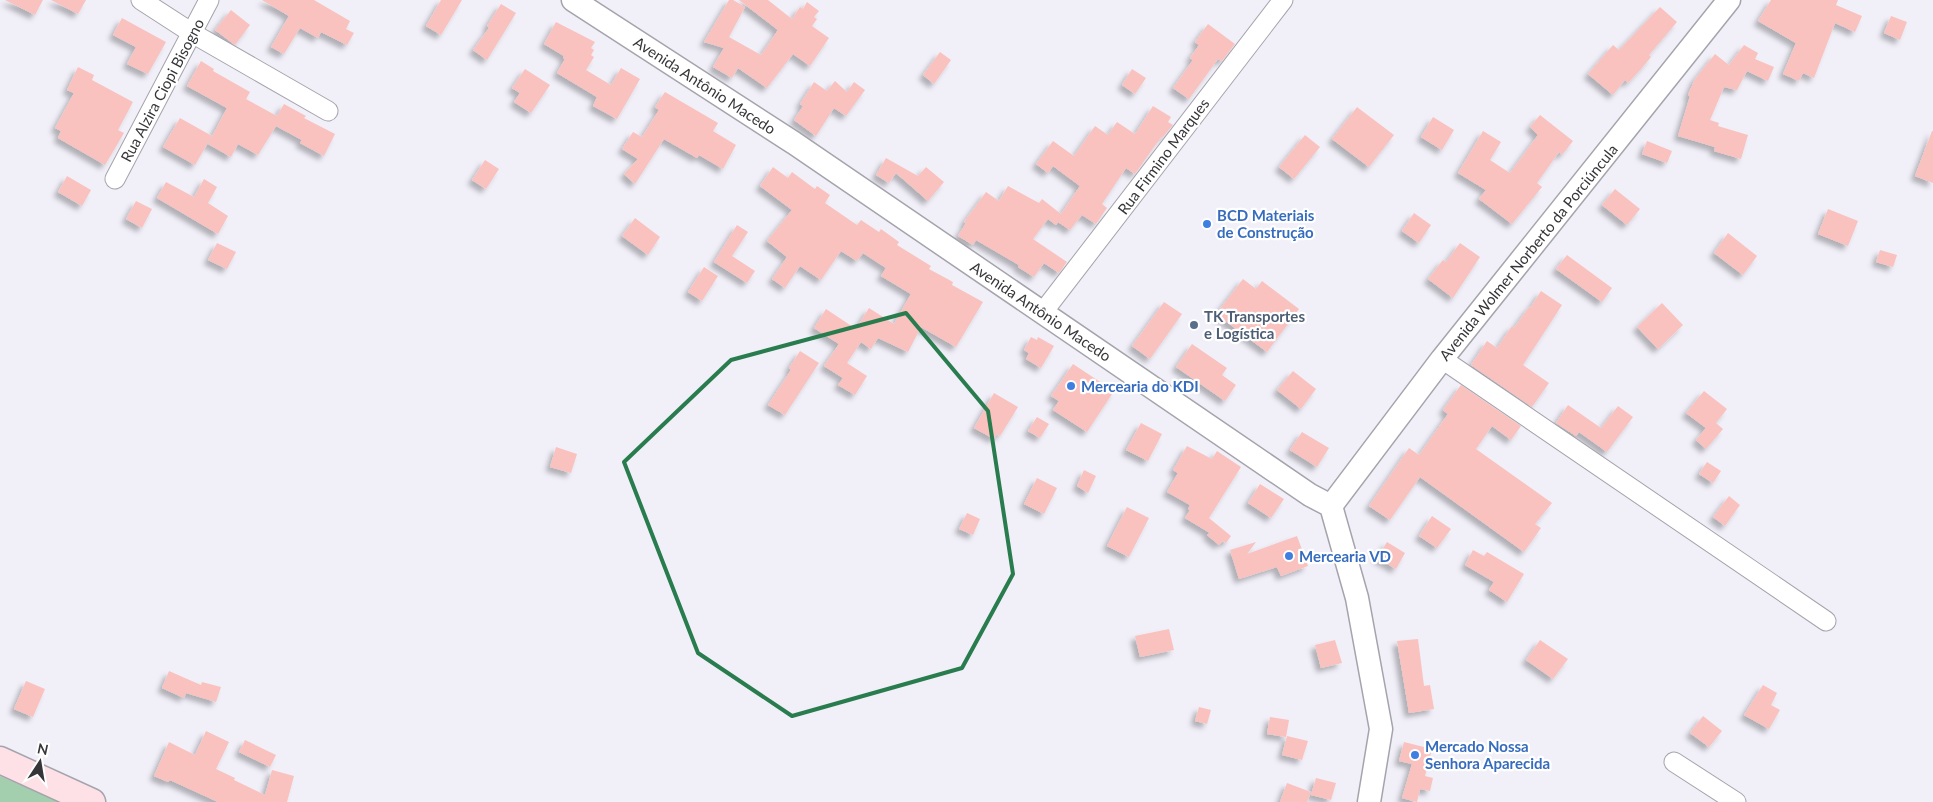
<svg xmlns="http://www.w3.org/2000/svg" width="1933" height="802" font-family="Lato,sans-serif">
<style>
.forest{fill:#a3cfae}
.building{fill:#fac2bf;filter:url(#shadow)}
.lines{fill:none;stroke-linecap:round;stroke-linejoin:round}
.minor-casing{stroke:#a5a4ac;stroke-width:21}
.tertiary-casing{stroke:#a5a4ac;stroke-width:25}
.secondary-casing{stroke:#a5a4ac;stroke-width:29}
.minor{stroke:#fff;stroke-width:19}
.tertiary{stroke:#fff;stroke-width:22}
.secondary{stroke:#fee1e7;stroke-width:26}
.marked{fill:none;stroke:#297c4e;stroke-width:4;stroke-linejoin:round}
.shop-dot{fill:#3f7fe0;stroke:#fff;stroke-width:2}
.service-dot{fill:#5c6f8a;stroke:#fff;stroke-width:2}
.labels{text-anchor:middle;dominant-baseline:central;stroke-width:4.5;stroke-linejoin:round;paint-order:stroke}
.street-label{font-size:15px;fill:#363639;stroke:#fff}
.shop-label{font-size:15px;font-weight:bold;fill:#366cbe;stroke:#fff;text-anchor:start}
.service-label{font-size:15px;font-weight:bold;fill:#4e5e75;stroke:#fff;text-anchor:start}
</style>
<defs>
<filter id="shadow"><feDropShadow dx="-4.5" dy="4.5" stdDeviation="2.5" flood-color="#0004"/></filter>
</defs>
<rect width="100%" height="100%" fill="#f1eff8"/>
<!-- forest -->
<path class="forest" d="M 0,776 L 59,802 L 0,802 Z"/>
<!-- building -->
<g class="building">
<path d="M 5,0 L 43,0 L 35,15 Z"/>
<path d="M 51,0 L 86,0 L 78,14 Z"/>
<path d="M 262,0 L 314,0 L 350,21 L 346,29 L 354,33 L 347,45 L 321,32 L 318,38 L 300,28 L 284,54 L 271,47 L 289,16 Z"/>
<path d="M 441,0 L 462,0 L 441,35 L 426,26 Z"/>
<path d="M 729,0 L 733,0 L 745,7 L 729,37 L 761,55 L 778,30 L 739,0 L 768,0 L 792,19 L 800,7 L 803,9 L 807,2 L 819,11 L 814,17 L 817,19 L 812,26 L 829,38 L 810,66 L 793,54 L 767,88 L 738,68 L 732,78 L 713,67 L 724,48 L 704,42 Z"/>
<path d="M 1771,0 L 1838,0 L 1836,5 L 1862,16 L 1855,32 L 1835,23 L 1814,78 L 1803,73 L 1799,81 L 1783,74 L 1796,43 L 1758,21 Z"/>
<path d="M 501,4 L 516,13 L 487,60 L 473,50 L 489,28 L 487,26 Z"/>
<path d="M 1660,7 L 1677,22 L 1649,55 L 1651,57 L 1641,69 L 1628,83 L 1625,80 L 1613,95 L 1588,74 L 1613,45 L 1619,50 Z"/>
<path d="M 231,10 L 250,25 L 235,45 L 215,30 Z"/>
<path d="M 1891,16 L 1907,22 L 1900,40 L 1884,33 Z"/>
<path d="M 122,18 L 166,42 L 148,74 L 127,64 L 136,47 L 113,35 Z"/>
<path d="M 556,22 L 595,42 L 591,48 L 594,50 L 591,55 L 594,57 L 586,70 L 611,85 L 621,68 L 640,79 L 617,119 L 593,106 L 597,97 L 557,73 L 565,59 L 563,58 L 564,56 L 544,44 Z"/>
<path d="M 1208,24 L 1235,44 L 1222,61 L 1218,59 L 1189,99 L 1173,88 L 1193,60 L 1190,58 L 1199,45 L 1195,42 Z"/>
<path d="M 1744,45 L 1758,53 L 1755,59 L 1774,67 L 1768,81 L 1747,71 L 1737,90 L 1724,87 L 1710,120 L 1719,123 L 1718,126 L 1748,135 L 1741,159 L 1714,151 L 1715,147 L 1678,136 L 1690,96 L 1688,95 L 1695,79 L 1715,54 L 1729,65 Z"/>
<path d="M 940,52 L 951,60 L 934,84 L 923,75 Z"/>
<path d="M 201,61 L 214,69 L 213,71 L 250,92 L 246,99 L 277,116 L 284,104 L 306,116 L 304,118 L 335,134 L 324,156 L 300,143 L 302,140 L 276,126 L 258,155 L 238,144 L 231,157 L 208,144 L 227,108 L 187,86 Z"/>
<path d="M 78,67 L 94,75 L 92,80 L 133,102 L 118,130 L 124,133 L 105,165 L 58,138 L 61,131 L 55,128 L 74,93 L 67,90 Z"/>
<path d="M 525,69 L 550,85 L 531,113 L 514,102 L 520,93 L 512,88 Z"/>
<path d="M 1132,69 L 1146,78 L 1135,94 L 1122,85 Z"/>
<path d="M 835,81 L 847,92 L 854,82 L 865,90 L 846,116 L 834,108 L 816,136 L 794,120 L 803,106 L 800,104 L 814,82 L 827,91 Z"/>
<path d="M 665,92 L 718,123 L 713,131 L 736,145 L 723,169 L 699,155 L 697,158 L 664,139 L 635,184 L 624,174 L 638,159 L 622,149 L 633,132 L 642,137 L 659,110 L 655,107 Z"/>
<path d="M 1153,106 L 1171,117 L 1168,122 L 1173,125 L 1162,138 L 1161,137 L 1135,174 L 1126,168 L 1102,204 L 1107,208 L 1096,224 L 1082,215 L 1070,230 L 1058,222 L 1056,225 L 1048,219 L 1033,239 L 1067,262 L 1059,273 L 1044,263 L 1034,277 L 1018,267 L 1019,265 L 976,240 L 973,245 L 958,236 L 966,223 L 964,222 L 986,192 L 999,201 L 1008,186 L 1039,203 L 1042,199 L 1061,214 L 1080,186 L 1053,166 L 1048,173 L 1036,164 L 1053,141 L 1074,156 L 1095,126 L 1108,135 L 1117,122 L 1135,134 Z"/>
<path d="M 1357,107 L 1394,135 L 1369,167 L 1332,139 Z"/>
<path d="M 1540,115 L 1573,141 L 1562,155 L 1559,152 L 1537,183 L 1542,187 L 1512,224 L 1479,199 L 1486,190 L 1458,173 L 1483,131 L 1501,142 L 1490,160 L 1510,173 L 1538,135 L 1530,127 Z"/>
<path d="M 1433,117 L 1454,130 L 1442,150 L 1421,137 Z"/>
<path d="M 180,118 L 212,136 L 195,165 L 163,147 Z"/>
<path d="M 1932,131 L 1933,131 L 1933,183 L 1915,176 Z"/>
<path d="M 1305,135 L 1320,147 L 1294,179 L 1279,167 Z"/>
<path d="M 1647,141 L 1672,151 L 1667,163 L 1642,154 Z"/>
<path d="M 886,158 L 918,176 L 926,167 L 944,182 L 928,201 L 896,173 L 889,183 L 876,175 Z"/>
<path d="M 485,160 L 499,169 L 486,189 L 472,180 Z"/>
<path d="M 773,167 L 788,178 L 792,172 L 815,189 L 817,186 L 830,195 L 825,203 L 857,225 L 861,220 L 879,232 L 881,229 L 899,242 L 897,245 L 931,266 L 929,269 L 953,282 L 952,285 L 983,302 L 956,347 L 921,327 L 908,352 L 878,338 L 871,349 L 861,342 L 847,363 L 867,376 L 855,395 L 838,385 L 843,378 L 824,366 L 839,344 L 814,328 L 826,309 L 856,329 L 869,308 L 894,324 L 911,294 L 881,276 L 886,268 L 863,253 L 857,261 L 841,251 L 821,280 L 800,266 L 785,288 L 772,279 L 787,257 L 767,241 L 792,210 L 760,186 Z"/>
<path d="M 67,176 L 91,190 L 82,206 L 58,192 Z"/>
<path d="M 204,179 L 217,187 L 208,203 L 228,216 L 218,234 L 157,198 L 166,182 L 194,197 Z"/>
<path d="M 1615,189 L 1640,209 L 1627,225 L 1602,205 Z"/>
<path d="M 136,201 L 152,209 L 142,228 L 126,219 Z"/>
<path d="M 1828,209 L 1858,221 L 1848,246 L 1818,234 Z"/>
<path d="M 1414,213 L 1431,225 L 1419,243 L 1402,231 Z"/>
<path d="M 635,218 L 660,237 L 648,255 L 622,236 Z"/>
<path d="M 737,225 L 748,232 L 732,256 L 755,271 L 747,283 L 714,262 Z"/>
<path d="M 1728,233 L 1757,256 L 1743,275 L 1714,253 Z"/>
<path d="M 217,243 L 236,252 L 227,269 L 208,260 Z"/>
<path d="M 1460,243 L 1480,257 L 1453,298 L 1428,279 L 1443,260 L 1446,262 Z"/>
<path d="M 1880,250 L 1897,255 L 1893,267 L 1876,262 Z"/>
<path d="M 1567,255 L 1612,288 L 1602,302 L 1556,269 Z"/>
<path d="M 704,267 L 718,276 L 702,301 L 688,292 Z"/>
<path d="M 1243,279 L 1256,289 L 1262,281 L 1299,309 L 1267,352 L 1216,314 Z"/>
<path d="M 1541,291 L 1562,305 L 1523,365 L 1549,383 L 1532,407 L 1471,365 L 1487,341 L 1497,348 L 1512,326 L 1514,328 L 1529,307 L 1530,308 Z"/>
<path d="M 1164,302 L 1182,314 L 1150,359 L 1132,346 Z"/>
<path d="M 1662,303 L 1683,325 L 1658,349 L 1637,327 Z"/>
<path d="M 1031,337 L 1037,340 L 1038,337 L 1054,346 L 1041,368 L 1026,359 L 1029,353 L 1024,350 Z"/>
<path d="M 1192,344 L 1227,368 L 1222,375 L 1236,385 L 1225,401 L 1176,367 Z"/>
<path d="M 800,351 L 819,363 L 785,415 L 768,405 L 791,370 L 789,368 Z"/>
<path d="M 1073,364 L 1114,391 L 1087,432 L 1053,410 L 1059,401 L 1051,396 Z"/>
<path d="M 1293,371 L 1316,389 L 1301,409 L 1277,390 Z"/>
<path d="M 1461,385 L 1521,426 L 1511,440 L 1492,426 L 1476,449 L 1552,503 L 1535,524 L 1541,528 L 1524,552 L 1420,477 L 1390,520 L 1369,506 L 1409,448 L 1419,455 L 1448,414 L 1443,410 Z"/>
<path d="M 1704,391 L 1727,409 L 1716,423 L 1723,429 L 1706,449 L 1696,440 L 1706,428 L 1686,413 Z"/>
<path d="M 994,393 L 1018,407 L 1000,436 L 997,434 L 994,439 L 974,428 Z"/>
<path d="M 1568,405 L 1601,428 L 1618,406 L 1633,417 L 1607,452 L 1579,432 L 1576,436 L 1556,423 Z"/>
<path d="M 1037,417 L 1049,424 L 1040,438 L 1028,431 Z"/>
<path d="M 1141,423 L 1162,434 L 1148,461 L 1126,450 Z"/>
<path d="M 1302,432 L 1329,448 L 1317,467 L 1290,450 Z"/>
<path d="M 1187,446 L 1212,459 L 1217,451 L 1241,467 L 1209,518 L 1231,536 L 1226,543 L 1223,541 L 1219,545 L 1207,535 L 1210,533 L 1185,518 L 1190,510 L 1188,509 L 1190,505 L 1167,492 L 1178,473 L 1173,470 Z"/>
<path d="M 556,447 L 577,454 L 571,473 L 550,467 Z"/>
<path d="M 1707,462 L 1721,471 L 1713,483 L 1699,474 Z"/>
<path d="M 1084,470 L 1096,476 L 1088,493 L 1077,486 Z"/>
<path d="M 1037,478 L 1057,488 L 1044,514 L 1024,504 Z"/>
<path d="M 1260,484 L 1284,499 L 1271,518 L 1248,503 Z"/>
<path d="M 1729,496 L 1740,505 L 1725,526 L 1713,517 Z"/>
<path d="M 1127,507 L 1149,518 L 1129,557 L 1107,546 Z"/>
<path d="M 967,513 L 980,519 L 973,535 L 959,529 Z"/>
<path d="M 1432,516 L 1451,529 L 1437,548 L 1419,536 Z"/>
<path d="M 1297,536 L 1308,566 L 1281,576 L 1277,567 L 1239,579 L 1230,550 L 1256,542 L 1247,554 Z"/>
<path d="M 1387,542 L 1405,553 L 1396,569 L 1377,558 Z"/>
<path d="M 1473,550 L 1484,556 L 1487,552 L 1524,574 L 1507,602 L 1489,590 L 1494,582 L 1465,565 Z"/>
<path d="M 1169,629 L 1174,650 L 1140,657 L 1135,636 Z"/>
<path d="M 1418,639 L 1424,686 L 1430,685 L 1434,709 L 1409,713 L 1397,641 Z"/>
<path d="M 1335,640 L 1342,663 L 1321,668 L 1315,645 Z"/>
<path d="M 1540,640 L 1568,659 L 1553,679 L 1526,660 Z"/>
<path d="M 169,671 L 201,685 L 202,682 L 221,687 L 216,702 L 186,693 L 184,698 L 162,688 Z"/>
<path d="M 26,681 L 45,689 L 33,717 L 14,709 Z"/>
<path d="M 1763,685 L 1777,693 L 1771,705 L 1780,710 L 1769,729 L 1744,715 Z"/>
<path d="M 1199,707 L 1211,710 L 1207,724 L 1195,721 Z"/>
<path d="M 1703,716 L 1722,731 L 1709,747 L 1690,733 Z"/>
<path d="M 1270,717 L 1289,720 L 1286,737 L 1267,734 Z"/>
<path d="M 206,731 L 229,742 L 216,769 L 235,778 L 234,780 L 265,795 L 272,770 L 294,776 L 287,802 L 218,802 L 170,780 L 168,782 L 154,776 L 169,742 L 195,755 Z"/>
<path d="M 1287,736 L 1308,741 L 1302,760 L 1282,755 Z"/>
<path d="M 245,740 L 276,755 L 270,767 L 239,752 Z"/>
<path d="M 1404,742 L 1432,749 L 1425,776 L 1433,778 L 1430,791 L 1420,789 L 1417,802 L 1402,798 L 1412,764 L 1399,761 Z"/>
<path d="M 1316,778 L 1336,783 L 1331,800 L 1311,795 Z"/>
<path d="M 1287,783 L 1311,792 L 1307,802 L 1280,802 Z"/>
</g>
<g class="lines">
<!-- minor casing -->
<g class="minor-casing">
<g id="minor">
<path d="M 141,0 L 192,33 L 328,111"/>
<path d="M 115,179 L 209,0"/>
<path d="M 1043,312 L 1283,0"/>
<path d="M 1442,359 L 1826,621"/>
<path d="M 1674,762 L 1736,802"/>
</g>
</g>
<!-- tertiary casing -->
<g class="tertiary-casing">
<g id="tertiary">
<path d="M 573,0 L 794,143 L 1310,495 L 1331,506 L 1357,598 L 1381,729 L 1369,802"/>
<path d="M 1331,506 L 1442,359 L 1729,0"/>
</g>
</g>
<!-- secondary casing -->
<g class="secondary-casing">
<path id="secondary" d="M 0,760 L 92,802"/>
</g>
<!-- minor -->
<use href="#minor" class="minor"/>
<!-- tertiary -->
<use href="#tertiary" class="tertiary"/>
<!-- secondary -->
<use href="#secondary" class="secondary"/>
</g>
<!-- marked area -->
<path class="marked" d="M 906,313 L 988,411 L 1013,574 L 962,668 L 792,716 L 698,653 L 624,462 L 731,360 Z"/>
<!-- markers -->
<g class="shop-dot">
<circle cx="1207" cy="224" r="5"/>
<circle cx="1071" cy="386" r="5"/>
<circle cx="1289" cy="556" r="5"/>
<circle cx="1415" cy="755" r="5"/>
</g>
<circle class="service-dot" cx="1194" cy="325" r="5"/>
<g class="labels">
<!-- street labels -->
<g class="street-label">
<text transform="translate(705 85) rotate(33)">Avenida Antônio Macedo</text>
<text transform="translate(162 90) rotate(-62)">Rua Alzira Ciopi Bisogno</text>
<text transform="translate(1163 156) rotate(-53)">Rua Firmino Marques</text>
<text transform="translate(1528 252) rotate(-51)">Avenida Wolmer Norberto da Porciúncula</text>
<text transform="translate(1041 311) rotate(34)">Avenida Antônio Macedo</text>
</g>
<!-- shop labels -->
<g class="shop-label">
<text x="1217" y="215">BCD Materiais<tspan x="1217" dy="17">de Construção</tspan></text>
<text x="1081" y="386">Mercearia do KDI</text>
<text x="1299" y="556">Mercearia VD</text>
<text x="1425" y="746">Mercado Nossa<tspan x="1425" dy="17">Senhora Aparecida</tspan></text>
</g>
<!-- service labels -->
<g class="service-label">
<text x="1204" y="316">TK Transportes<tspan x="1204" dy="17">e Logística</tspan></text>
</g>
</g>
<!-- north arrow -->
<g transform="translate(40 762) rotate(12)" stroke="#ffffff" stroke-width="4" paint-order="stroke">
<path d="M0-4L9 19L0 12L-9 19Z" fill="#363639"/>
<text y="-8" font-size="14" font-weight="bold" text-anchor="middle" fill="#363639">N</text>
</g>
</svg>
